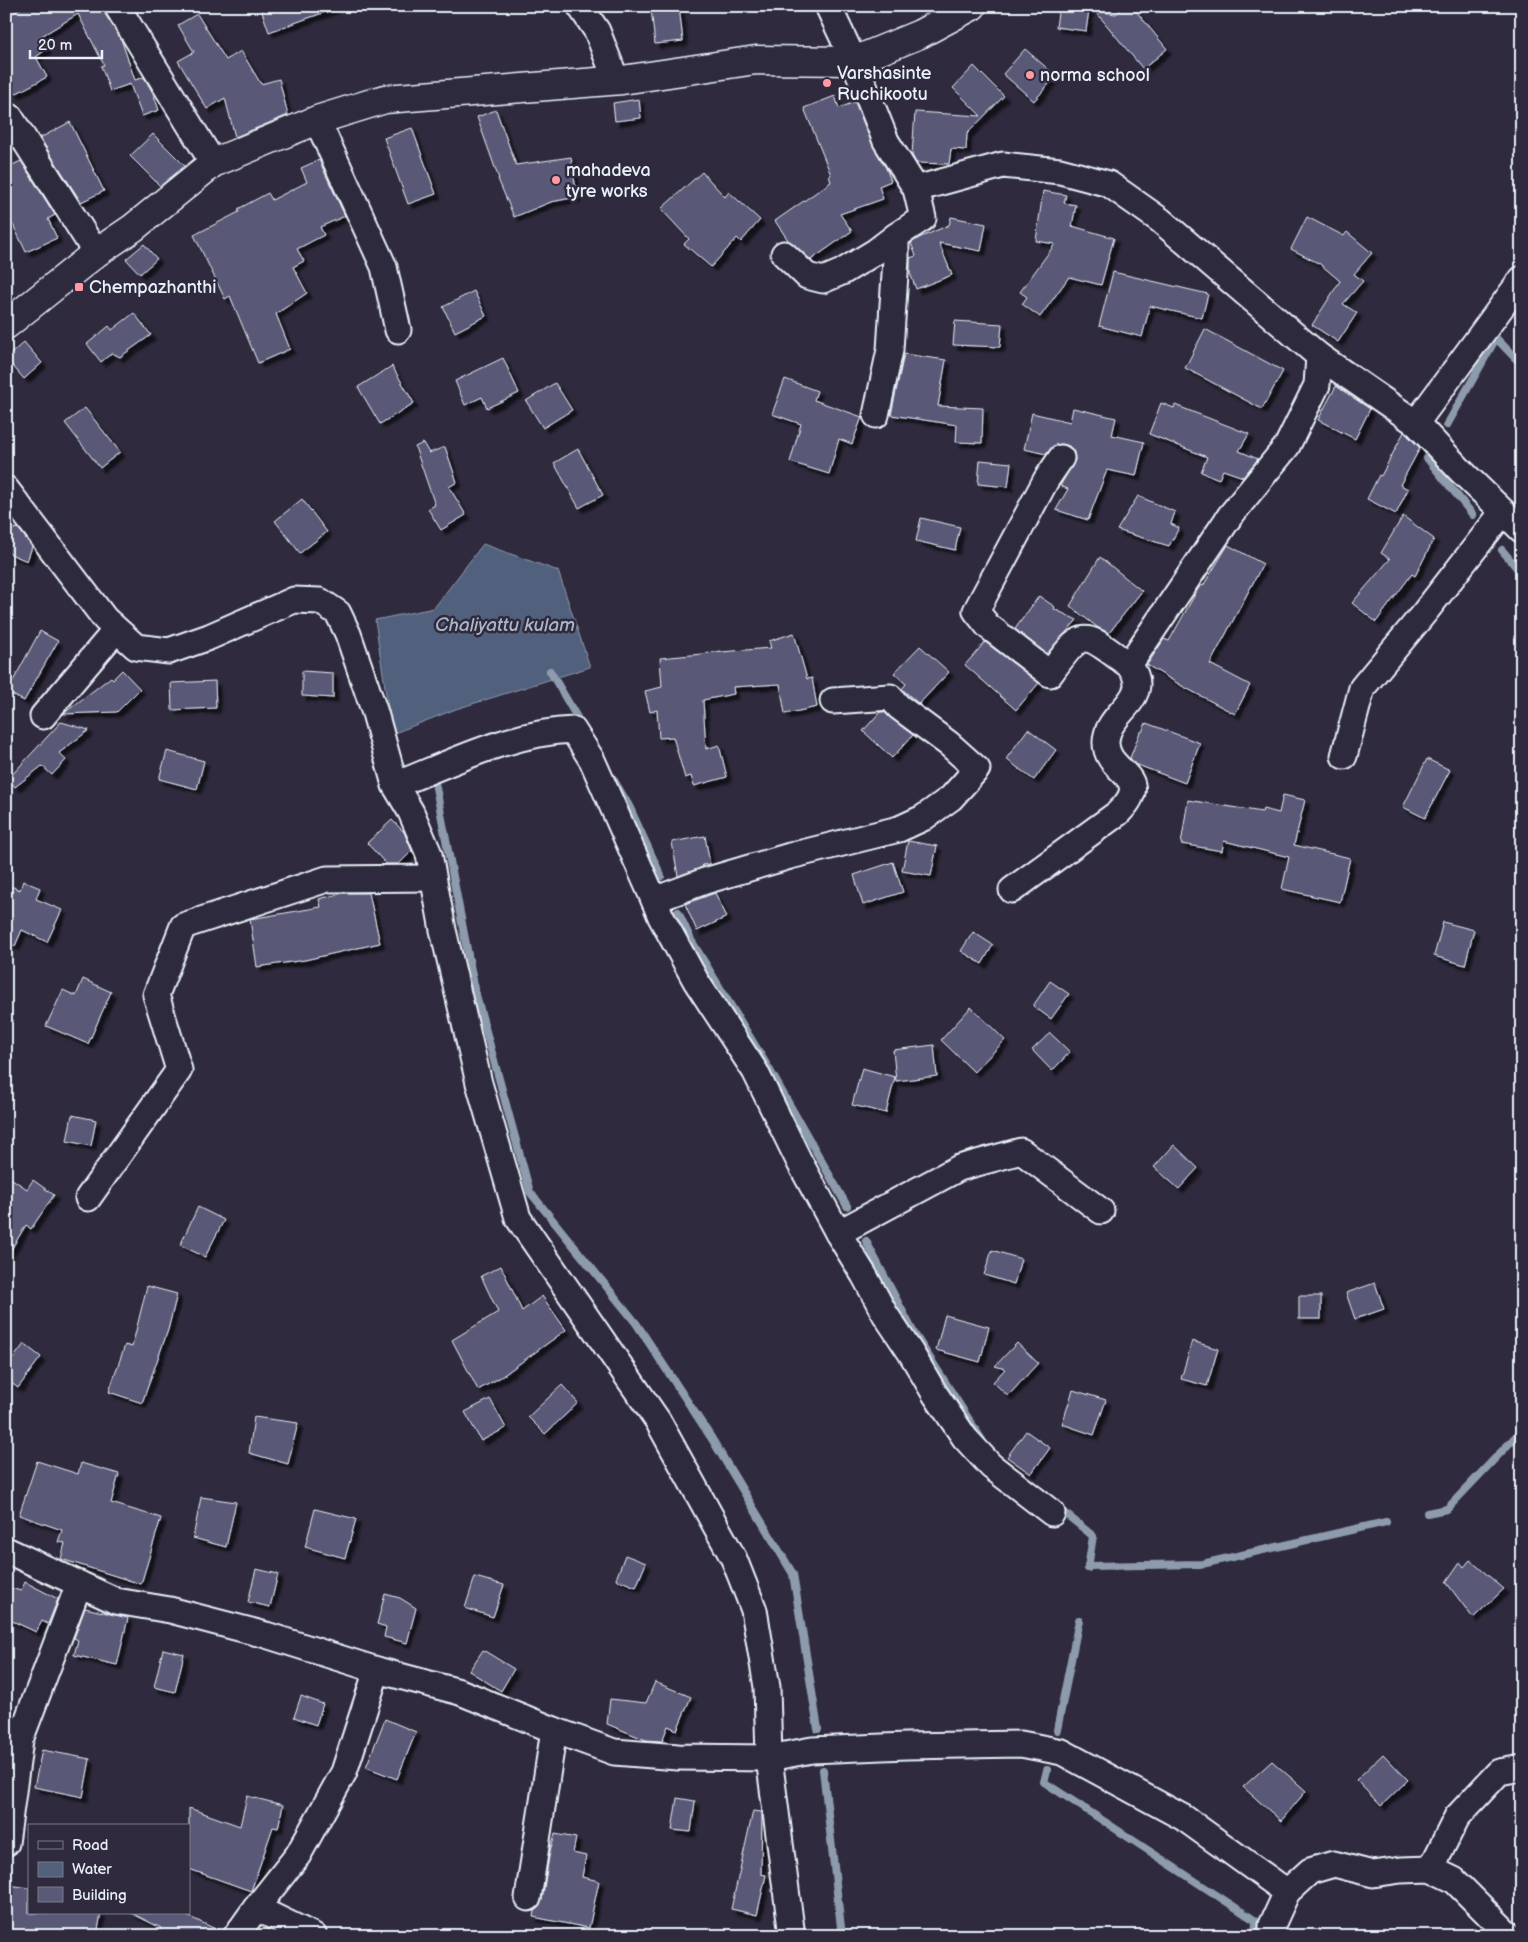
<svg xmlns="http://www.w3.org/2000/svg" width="1528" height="1942" font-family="'Balsamiq Sans',sans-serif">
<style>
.water{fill:#51617b;stroke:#8d9bad}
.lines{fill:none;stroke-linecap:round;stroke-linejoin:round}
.stream{stroke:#8d9bad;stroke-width:8}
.building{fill:#5a5977;stroke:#e8f1f8;filter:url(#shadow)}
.street-casing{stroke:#e8f1f8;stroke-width:29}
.secondary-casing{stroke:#e8f1f8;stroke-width:31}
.street{stroke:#2f2a3d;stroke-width:25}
.secondary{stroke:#2f2a3d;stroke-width:28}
.poi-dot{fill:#ff9aa2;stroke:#2f2a3d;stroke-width:2}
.labels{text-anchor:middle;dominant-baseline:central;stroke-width:5;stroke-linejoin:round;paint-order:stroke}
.poi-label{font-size:18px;fill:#e8f1f8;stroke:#2f2a3d;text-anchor:start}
.water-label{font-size:19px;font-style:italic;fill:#acb7c6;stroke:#2f2a3d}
</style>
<defs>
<filter id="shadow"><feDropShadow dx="4.5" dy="4.5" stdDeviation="1" flood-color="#0009"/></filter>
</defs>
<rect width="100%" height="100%" fill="#2f2a3d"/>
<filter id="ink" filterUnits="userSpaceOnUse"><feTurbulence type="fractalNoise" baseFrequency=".02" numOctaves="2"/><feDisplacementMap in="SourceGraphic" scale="10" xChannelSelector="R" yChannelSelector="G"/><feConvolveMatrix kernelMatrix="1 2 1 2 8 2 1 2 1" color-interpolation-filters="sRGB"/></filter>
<g filter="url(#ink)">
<!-- water -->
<path class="water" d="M 483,544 L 558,571 L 590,667 L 456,709 L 392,734 L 375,620 L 434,608 Z"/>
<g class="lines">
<!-- stream -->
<g class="stream">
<path d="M 1447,425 L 1496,338 L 1522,365"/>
<path d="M 1427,458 L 1473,515"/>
<path d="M 1502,550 L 1522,574"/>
<path d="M 550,671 L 582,726"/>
<path d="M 433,772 L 475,991 L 530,1192 L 636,1323 L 712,1439 L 793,1574 L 818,1729"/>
<path d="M 612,777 L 629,806 L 661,876"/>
<path d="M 678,912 L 691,940 L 768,1067 L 847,1206"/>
<path d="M 866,1241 L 915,1335 L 982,1440"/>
<path d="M 1056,1506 L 1093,1536 L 1088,1568"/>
<path d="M 1427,1513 L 1447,1509 L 1522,1430"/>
<path d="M 1088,1566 L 1202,1564 L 1386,1522"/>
<path d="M 1057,1730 L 1079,1620"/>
<path d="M 823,1770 L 842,1936"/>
<path d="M 1047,1770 L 1044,1782 L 1256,1921 L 1255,1936"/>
</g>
</g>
<!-- building -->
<g class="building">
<path d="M 25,6 L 103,6 L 105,14 L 121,39 L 135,80 L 144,77 L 153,93 L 159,110 L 142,116 L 130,84 L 110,91 L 101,66 L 104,65 L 78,14 L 40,37 L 47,49 L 36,57 L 47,77 L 15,94 L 6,77 L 6,17 Z"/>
<path d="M 260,6 L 334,6 L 334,9 L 269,32 Z"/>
<path d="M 679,6 L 683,41 L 655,44 L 651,9 Z"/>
<path d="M 1059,6 L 1089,10 L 1086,31 L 1056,27 Z"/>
<path d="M 1125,6 L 1132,6 L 1167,49 L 1143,69 L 1095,11 L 1116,14 Z"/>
<path d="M 197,14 L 226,60 L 241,51 L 261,84 L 279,79 L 288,115 L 235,137 L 225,98 L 207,109 L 178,61 L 194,52 L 178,25 Z"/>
<path d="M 1025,49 L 1056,76 L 1034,101 L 1003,74 Z"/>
<path d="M 974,66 L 1004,96 L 967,134 L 966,150 L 951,149 L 949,164 L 916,163 L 912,155 L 915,112 L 981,116 L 953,88 Z"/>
<path d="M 835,96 L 839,108 L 855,102 L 873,146 L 886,168 L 891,181 L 879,186 L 883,199 L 840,214 L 852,231 L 811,260 L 788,240 L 775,221 L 831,182 L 829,176 L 831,175 L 804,108 Z"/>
<path d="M 639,99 L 641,118 L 615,121 L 613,103 Z"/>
<path d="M 496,110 L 516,165 L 571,157 L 577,197 L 551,202 L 514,217 L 498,179 L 499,179 L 477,117 Z"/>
<path d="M 70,122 L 104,191 L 81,202 L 40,138 Z"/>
<path d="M 412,128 L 436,194 L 408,204 L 384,138 Z"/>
<path d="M 153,134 L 185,166 L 160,186 L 130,156 Z"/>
<path d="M 319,160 L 345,216 L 320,227 L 324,235 L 297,249 L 304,261 L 293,267 L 307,293 L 276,314 L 290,349 L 258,363 L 230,296 L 225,299 L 194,235 L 239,212 L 238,209 L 268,193 L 272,200 L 307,182 L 301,168 Z"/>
<path d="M 21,161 L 55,215 L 48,219 L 57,238 L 26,252 L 6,210 L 6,168 Z"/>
<path d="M 702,172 L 725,197 L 729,192 L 760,220 L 741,242 L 737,238 L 711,267 L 684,244 L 689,239 L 661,209 Z"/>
<path d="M 1043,191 L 1066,195 L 1064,203 L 1076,205 L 1072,226 L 1114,238 L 1101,285 L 1069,277 L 1040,317 L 1022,304 L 1027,297 L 1020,292 L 1055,244 L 1036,241 Z"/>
<path d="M 951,217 L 986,224 L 981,251 L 939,243 L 952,275 L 916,289 L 910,273 L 910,258 L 916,256 L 911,243 L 919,238 L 949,225 Z"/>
<path d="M 1307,217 L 1344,236 L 1347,232 L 1372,253 L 1354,274 L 1363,281 L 1343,304 L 1357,313 L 1338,342 L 1312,325 L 1340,281 L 1320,264 L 1291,249 Z"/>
<path d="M 144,244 L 157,259 L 140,274 L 126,259 Z"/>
<path d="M 1113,272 L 1208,294 L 1202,318 L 1150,306 L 1142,337 L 1099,326 Z"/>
<path d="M 474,291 L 486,316 L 455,332 L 443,307 Z"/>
<path d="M 134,313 L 151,335 L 120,357 L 112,353 L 101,362 L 87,344 L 109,326 L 112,330 Z"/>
<path d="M 955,321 L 1002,324 L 1000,347 L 953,345 Z"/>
<path d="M 1205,329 L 1283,371 L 1262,409 L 1185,368 Z"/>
<path d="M 24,342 L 42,363 L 24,379 L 6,358 Z"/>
<path d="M 904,354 L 946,360 L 938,406 L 983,408 L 982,443 L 956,442 L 957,425 L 891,415 Z"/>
<path d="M 503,358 L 519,393 L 487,408 L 482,397 L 465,405 L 455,381 Z"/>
<path d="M 392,366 L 414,403 L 380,424 L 358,387 Z"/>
<path d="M 785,379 L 817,391 L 814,400 L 862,417 L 852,444 L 839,439 L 829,474 L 790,462 L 801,424 L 772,414 Z"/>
<path d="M 555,383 L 572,410 L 543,428 L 526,401 Z"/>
<path d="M 1336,386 L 1370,409 L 1355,439 L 1318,420 Z"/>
<path d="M 1161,403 L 1174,408 L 1175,405 L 1249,434 L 1239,451 L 1258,459 L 1243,477 L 1223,470 L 1219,479 L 1201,472 L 1207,457 L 1149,434 Z"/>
<path d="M 85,408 L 120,452 L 100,468 L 65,423 Z"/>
<path d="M 1073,408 L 1116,418 L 1112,435 L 1144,442 L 1136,476 L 1107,470 L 1088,520 L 1056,510 L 1068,489 L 1060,486 L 1075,460 L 1074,452 L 1069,446 L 1063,444 L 1055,445 L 1046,454 L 1024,449 L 1032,413 L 1070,422 Z"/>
<path d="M 1404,432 L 1420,448 L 1400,485 L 1408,489 L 1396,514 L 1367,499 L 1379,475 L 1381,476 Z"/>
<path d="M 423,443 L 429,453 L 445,447 L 457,482 L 449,487 L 466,515 L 441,530 L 428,509 L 435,505 L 415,447 Z"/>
<path d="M 578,449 L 603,495 L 579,508 L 554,463 Z"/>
<path d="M 980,460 L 1011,463 L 1008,487 L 978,484 Z"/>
<path d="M 1138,496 L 1175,512 L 1171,524 L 1179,528 L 1169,546 L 1117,530 Z"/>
<path d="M 302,499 L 327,532 L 300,553 L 275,521 Z"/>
<path d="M 1403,516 L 1434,539 L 1415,576 L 1412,574 L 1376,622 L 1352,603 L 1390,559 L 1381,553 Z"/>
<path d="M 921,518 L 960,527 L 955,550 L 916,541 Z"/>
<path d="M 14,528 L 19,529 L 32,547 L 27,561 L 6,552 L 6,546 Z"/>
<path d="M 1228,545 L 1263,564 L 1210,664 L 1250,685 L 1235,714 L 1182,686 L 1147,665 L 1164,639 L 1169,641 L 1198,589 L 1201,585 L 1203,586 Z"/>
<path d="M 1100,557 L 1142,591 L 1109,633 L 1097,627 L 1070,606 Z"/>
<path d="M 1039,596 L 1055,607 L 1054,609 L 1077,620 L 1047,654 L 1015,629 Z"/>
<path d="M 40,631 L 58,641 L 24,701 L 7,692 Z"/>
<path d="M 794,633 L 807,679 L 812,678 L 817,707 L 785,714 L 780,684 L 733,687 L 734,694 L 703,700 L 706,749 L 719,745 L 727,777 L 694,786 L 691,776 L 685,778 L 673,737 L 659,738 L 657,710 L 650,712 L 645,691 L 662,687 L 660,658 L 702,654 L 721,651 L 721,652 L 771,648 L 769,641 Z"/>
<path d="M 985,642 L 1039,683 L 1016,710 L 965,665 Z"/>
<path d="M 920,646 L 949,672 L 919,704 L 902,689 L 906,684 L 894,673 Z"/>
<path d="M 122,670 L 140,689 L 117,712 L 63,714 L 111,677 L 113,679 Z"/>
<path d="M 302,671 L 333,673 L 333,698 L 302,696 Z"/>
<path d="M 215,681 L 216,708 L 172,710 L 171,683 Z"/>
<path d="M 880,712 L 884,712 L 913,735 L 892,758 L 863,731 Z"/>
<path d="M 61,722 L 89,730 L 59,753 L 66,760 L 52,775 L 42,766 L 15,787 L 8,779 Z"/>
<path d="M 1146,723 L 1200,743 L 1185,783 L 1135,764 L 1130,758 L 1140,732 L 1142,732 Z"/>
<path d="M 1028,729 L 1056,750 L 1034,780 L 1006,759 Z"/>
<path d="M 167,751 L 204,761 L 197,789 L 159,779 Z"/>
<path d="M 1427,759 L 1450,770 L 1425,818 L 1403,807 Z"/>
<path d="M 1283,795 L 1305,800 L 1294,845 L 1350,858 L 1340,902 L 1282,889 L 1289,857 L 1224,841 L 1222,851 L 1181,844 L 1188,800 L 1262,812 L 1263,809 L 1279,813 Z"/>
<path d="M 392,820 L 404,832 L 412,851 L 399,864 L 386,864 L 367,843 Z"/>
<path d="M 705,836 L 710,864 L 702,865 L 703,867 L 678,876 L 672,842 Z"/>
<path d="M 908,841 L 937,846 L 931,876 L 902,871 Z"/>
<path d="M 893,862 L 903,892 L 863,905 L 854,875 Z"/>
<path d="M 23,881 L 40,888 L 36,899 L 62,910 L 47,942 L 22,930 L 15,946 L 6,942 L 6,884 L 20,890 Z"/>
<path d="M 343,893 L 369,893 L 380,943 L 305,960 L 257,967 L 250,919 L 321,907 L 319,899 Z"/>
<path d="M 715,893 L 727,917 L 697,931 L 685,904 Z"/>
<path d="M 1443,922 L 1474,930 L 1465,965 L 1434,956 Z"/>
<path d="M 973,932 L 993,945 L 982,964 L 961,951 Z"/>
<path d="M 83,979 L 111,992 L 88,1044 L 46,1026 L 63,990 L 76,996 Z"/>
<path d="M 1050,981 L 1069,994 L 1051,1019 L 1033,1006 Z"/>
<path d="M 971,1007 L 1005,1040 L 974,1072 L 941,1040 Z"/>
<path d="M 1050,1033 L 1070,1052 L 1052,1071 L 1032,1050 Z"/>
<path d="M 934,1045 L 937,1076 L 896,1081 L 893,1050 Z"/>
<path d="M 862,1068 L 895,1077 L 886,1113 L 852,1105 Z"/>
<path d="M 72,1115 L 96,1120 L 91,1146 L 67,1141 Z"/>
<path d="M 1174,1145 L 1198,1168 L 1179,1189 L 1154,1167 Z"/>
<path d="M 6,1175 L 27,1189 L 33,1180 L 54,1195 L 31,1229 L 26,1225 L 6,1258 Z"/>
<path d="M 198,1207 L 224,1220 L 205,1257 L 180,1245 Z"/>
<path d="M 992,1250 L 1021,1259 L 1014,1284 L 984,1275 Z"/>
<path d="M 501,1266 L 522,1311 L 542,1296 L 566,1330 L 501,1377 L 478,1390 L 452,1340 L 498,1312 L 481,1276 Z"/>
<path d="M 1375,1283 L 1384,1309 L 1355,1319 L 1346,1293 Z"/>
<path d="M 147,1286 L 177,1294 L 168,1330 L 142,1403 L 109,1392 L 125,1345 L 132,1347 Z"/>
<rect x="1299" y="1296" width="22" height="23"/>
<path d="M 945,1315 L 989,1327 L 980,1362 L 936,1350 Z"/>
<path d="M 1192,1341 L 1218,1349 L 1207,1386 L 1181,1379 Z"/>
<path d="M 1017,1343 L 1038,1363 L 1008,1396 L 993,1382 L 1005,1369 L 995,1366 Z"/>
<path d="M 24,1344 L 41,1357 L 18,1388 L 6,1379 L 6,1368 Z"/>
<path d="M 562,1385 L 578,1403 L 545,1434 L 528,1417 Z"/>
<path d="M 1073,1390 L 1106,1400 L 1094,1435 L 1062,1424 Z"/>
<path d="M 490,1399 L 506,1428 L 481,1441 L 465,1412 Z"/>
<path d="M 254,1417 L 298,1423 L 288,1464 L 249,1453 Z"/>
<path d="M 1026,1431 L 1050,1448 L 1031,1474 L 1007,1457 Z"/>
<path d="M 37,1461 L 78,1474 L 81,1463 L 119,1474 L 111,1503 L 161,1518 L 141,1584 L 61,1559 L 65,1543 L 58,1542 L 62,1530 L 19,1515 Z"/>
<path d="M 201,1497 L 236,1502 L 226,1547 L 193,1538 Z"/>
<path d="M 315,1509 L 356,1519 L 345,1558 L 305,1547 Z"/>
<path d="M 625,1555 L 646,1563 L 636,1587 L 616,1579 Z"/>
<path d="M 1470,1560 L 1504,1589 L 1473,1618 L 1446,1582 L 1460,1562 L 1464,1567 Z"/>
<path d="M 256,1569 L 278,1574 L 270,1607 L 248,1602 Z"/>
<path d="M 475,1577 L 504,1585 L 493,1617 L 465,1608 Z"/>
<path d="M 25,1582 L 58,1599 L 48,1624 L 42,1621 L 36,1632 L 6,1618 L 6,1587 L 21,1591 Z"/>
<path d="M 385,1594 L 400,1598 L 416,1608 L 407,1643 L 384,1637 L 386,1627 L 377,1624 Z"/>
<path d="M 85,1608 L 128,1618 L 117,1665 L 74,1655 L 78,1640 L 74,1638 Z"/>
<path d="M 163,1649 L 184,1654 L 175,1692 L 154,1687 Z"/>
<path d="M 483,1650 L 514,1669 L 501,1691 L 469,1671 Z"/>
<path d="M 655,1682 L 691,1697 L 677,1730 L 668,1726 L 662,1741 L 646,1740 L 607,1724 L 610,1699 L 646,1703 Z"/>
<path d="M 301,1696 L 323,1704 L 316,1725 L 294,1717 Z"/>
<path d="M 385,1719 L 416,1732 L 397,1779 L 366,1767 Z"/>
<path d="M 42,1750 L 90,1759 L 83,1797 L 34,1787 Z"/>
<path d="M 1383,1754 L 1408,1780 L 1381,1806 L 1356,1780 Z"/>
<path d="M 1272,1761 L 1306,1791 L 1281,1821 L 1243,1787 Z"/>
<path d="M 247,1796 L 283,1805 L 278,1828 L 273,1827 L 251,1891 L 189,1869 L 189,1808 L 240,1826 Z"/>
<path d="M 677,1798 L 695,1801 L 691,1832 L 672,1830 Z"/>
<path d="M 753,1811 L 762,1812 L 761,1874 L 766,1875 L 757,1915 L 731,1909 Z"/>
<path d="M 555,1834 L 576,1838 L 573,1853 L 586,1856 L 582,1877 L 599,1881 L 589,1928 L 533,1917 L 534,1911 L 539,1907 L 542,1900 L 550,1851 Z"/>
<path d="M 9,1885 L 29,1888 L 29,1913 L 101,1913 L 97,1936 L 30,1936 L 6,1931 L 6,1901 Z"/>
<path d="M 131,1913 L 181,1913 L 222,1932 L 222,1936 L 157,1936 L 161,1928 Z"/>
</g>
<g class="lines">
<!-- street casing -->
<g class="street-casing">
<g id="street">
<path d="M 117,6 L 213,163"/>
<path d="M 580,6 L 597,31 L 616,80"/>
<path d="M 828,6 L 854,61 L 886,141 L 916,189 L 1003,165 L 1060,171 L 1109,184 L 1160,220 L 1319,356 L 1317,385 L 1287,446 L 1230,516 L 1129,665 C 1083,633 1085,625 1050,674 L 988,626 L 976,611 L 1046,480 L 1061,458"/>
<path d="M 10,117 L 96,253"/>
<path d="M 317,120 L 384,267 L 398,330"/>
<path d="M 784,254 L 807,276 L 823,280 L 842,272 L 875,252 L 896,236"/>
<path d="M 1319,356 L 1416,423 L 1460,470 L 1522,530"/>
<path d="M 876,415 L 890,350 L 896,259 L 896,236 L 923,218 L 916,189"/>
<path d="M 1416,423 L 1522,279"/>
<path d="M 6,489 L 105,619 L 136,647 L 169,651 L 209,637 L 294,600 L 320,601 L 338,613 L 348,634 L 375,713 L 395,785 L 411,812 L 429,854 L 443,930 L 479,1083 L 518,1218 L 658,1421 L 734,1559 L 754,1610 L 767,1687 L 769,1758 L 792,1936"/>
<path d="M 833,701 L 890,697 L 899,707 L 949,744 L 977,769 L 951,798 L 923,818 L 899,829 L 790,856 L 705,881 L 654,900 L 661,917 L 696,981 L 755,1071 L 799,1161 L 838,1233 L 864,1275 L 885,1314 L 911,1353 L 935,1394 L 965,1438 L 991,1466 L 1052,1513"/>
<path d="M 43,716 L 116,630"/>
<path d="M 1344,756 L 1362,688 L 1425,612 L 1503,512"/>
<path d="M 395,785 C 451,763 512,732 573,730 L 592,760 L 654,900"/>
<path d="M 1012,890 L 1118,813 C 1157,775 1105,774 1106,742 C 1106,711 1156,699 1129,665"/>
<path d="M 88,1198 L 179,1070 L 156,995 L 183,926 L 327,879 L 433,878"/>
<path d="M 838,1233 L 959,1168 L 1021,1151 L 1101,1211"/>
<path d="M 6,1550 L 116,1601 L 170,1610 L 266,1635 L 377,1670 L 460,1692 L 554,1730 L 614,1752 L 678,1757 L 769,1758 L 812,1750 L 906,1746 L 1021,1744 L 1062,1752 L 1184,1818 L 1287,1892 L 1310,1871 L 1334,1864 L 1373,1874 L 1401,1870 L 1431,1869 L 1454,1880 L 1510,1936"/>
<path d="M 6,1843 L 20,1740 L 79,1584"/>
<path d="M 1431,1869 L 1457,1817 L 1499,1772 L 1522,1768"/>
<path d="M 528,1898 L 554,1730"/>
<path d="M 236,1936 L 256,1908"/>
<path d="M 314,1936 L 256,1908 L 298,1855 L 344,1772 L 377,1670"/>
<path d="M 1272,1936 L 1272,1925 L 1287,1892"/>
</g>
</g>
<!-- secondary casing -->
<g class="secondary-casing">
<path id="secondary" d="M 6,325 L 96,253 L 133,228 L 213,163 L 317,120 L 385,99 L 622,80 L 756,60 L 854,61 L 920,34 L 972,6"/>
</g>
<!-- street -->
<use href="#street" class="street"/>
<!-- secondary -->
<use href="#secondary" class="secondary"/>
</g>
</g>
<!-- markers -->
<g class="poi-dot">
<circle cx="1030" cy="75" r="5"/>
<circle cx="827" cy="83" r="5"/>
<circle cx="556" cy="180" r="5"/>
<rect x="74" y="282" width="10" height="10" rx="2.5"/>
</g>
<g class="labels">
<!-- poi labels -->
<g class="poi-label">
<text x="837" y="73">Varshasinte<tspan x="837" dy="21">Ruchikootu</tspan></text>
<text x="1040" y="75">norma school</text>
<text x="566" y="170">mahadeva<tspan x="566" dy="21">tyre works</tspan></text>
<text x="89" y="287">Chempazhanthi</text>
</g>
<!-- water labels -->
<g class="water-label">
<text x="505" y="625">Chaliyattu kulam</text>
</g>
</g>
<!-- margin -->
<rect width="1528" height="1942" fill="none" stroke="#2f2a3d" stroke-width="25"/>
<rect x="12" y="12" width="1503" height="1917" fill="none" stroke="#e8f1f8" stroke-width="2" filter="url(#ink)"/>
<!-- legend -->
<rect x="28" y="1824" width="162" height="90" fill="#2f2a3d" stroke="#797a88"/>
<rect x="38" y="1841" width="25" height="8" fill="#2f2a3d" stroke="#797a88"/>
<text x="72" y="1850" font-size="15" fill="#e8f1f8">Road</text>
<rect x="38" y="1862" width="25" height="15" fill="#51617b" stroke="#797a88"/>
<text x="72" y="1874" font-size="15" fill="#e8f1f8">Water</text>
<rect x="38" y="1887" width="25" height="15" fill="#5a5977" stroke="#797a88"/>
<text x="72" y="1900" font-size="15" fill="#e8f1f8">Building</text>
<!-- scale -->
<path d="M30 50v8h72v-8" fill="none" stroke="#e8f1f8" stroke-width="2.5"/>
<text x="38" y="50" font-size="15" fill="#e8f1f8" stroke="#2f2a3d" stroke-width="4" paint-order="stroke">20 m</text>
</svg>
